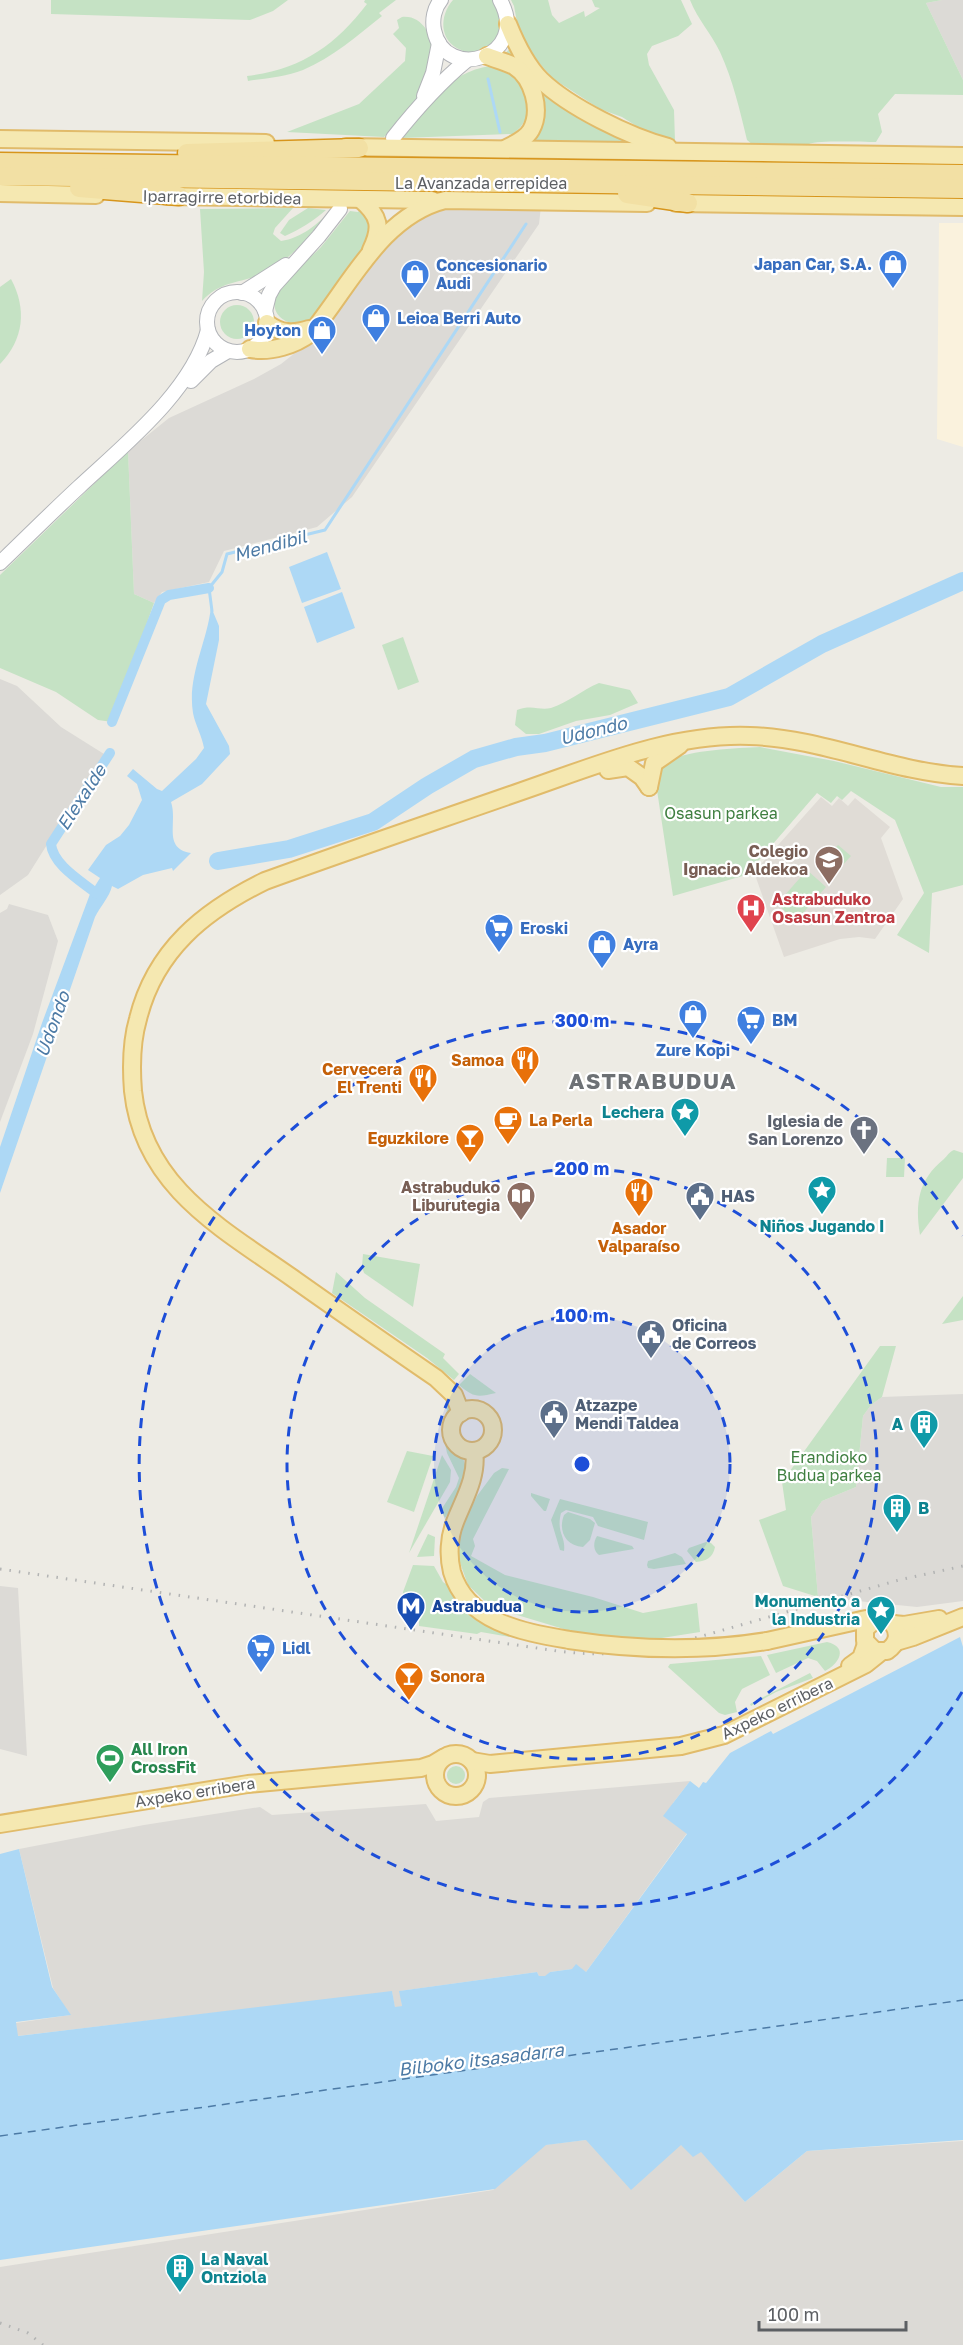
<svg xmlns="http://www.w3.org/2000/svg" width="963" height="2345" font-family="'Golos Text',sans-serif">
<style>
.commercial{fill:#faf2dd}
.industrial{fill:#dcdad6}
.education{fill:#e0dcd6}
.green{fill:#c5e2c4}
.water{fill:#add8f5}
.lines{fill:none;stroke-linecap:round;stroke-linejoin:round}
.stream{stroke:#add8f5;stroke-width:3}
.canal{stroke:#add8f5;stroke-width:10}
.river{stroke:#add8f5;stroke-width:18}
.ferry{stroke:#4c7aa5;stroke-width:1.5;stroke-dasharray:8 6;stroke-linecap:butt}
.tertiary-casing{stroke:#b2b4b8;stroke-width:16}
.primary-casing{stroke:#e1bb6a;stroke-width:20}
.trunk-casing{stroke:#d7951b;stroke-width:21}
.tertiary{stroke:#fff;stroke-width:14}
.primary{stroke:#f5e8b1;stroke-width:16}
.trunk{stroke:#f2e0a4;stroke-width:18}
.rail{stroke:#b2b3b3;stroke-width:3;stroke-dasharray:1.5 8;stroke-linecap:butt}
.primary-bridge-casing{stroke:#e1bb6a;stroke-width:20;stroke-linecap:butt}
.primary-bridge{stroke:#f5e8b1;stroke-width:16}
.ring{fill:none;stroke:#1d4ed8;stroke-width:3;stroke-dasharray:10 8}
.labels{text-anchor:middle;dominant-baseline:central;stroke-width:4.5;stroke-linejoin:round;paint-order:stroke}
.street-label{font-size:16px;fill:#5c5f63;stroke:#fff}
.shop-label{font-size:16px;font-weight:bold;fill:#366cbe;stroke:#fff;text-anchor:start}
.park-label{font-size:16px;fill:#3f7f40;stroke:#fff}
.education-label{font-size:16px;font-weight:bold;fill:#785e54;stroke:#fff;text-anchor:end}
.health-label{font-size:16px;font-weight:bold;fill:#be3a42;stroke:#fff;text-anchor:start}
.food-label{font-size:16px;font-weight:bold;fill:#c56008;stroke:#fff;text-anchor:end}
.culture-label{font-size:16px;font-weight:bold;fill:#0d838f;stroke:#fff;text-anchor:end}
.worship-label{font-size:16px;font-weight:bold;fill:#5b616d;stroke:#fff;text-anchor:end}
.service-label{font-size:16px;font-weight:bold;fill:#4e5e75;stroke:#fff;text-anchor:start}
.transit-label{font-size:16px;font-weight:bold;fill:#164399;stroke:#fff;text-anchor:start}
.leisure-label{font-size:16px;font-weight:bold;fill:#27864d;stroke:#fff;text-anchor:start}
.water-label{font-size:18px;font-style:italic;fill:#4c7aa5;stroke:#fff}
.district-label{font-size:22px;font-weight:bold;letter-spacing:1.5px;fill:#6d7175;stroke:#fff}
.centre{fill:#1d4ed8;stroke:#fff;stroke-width:3}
.ring-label{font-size:18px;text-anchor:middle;font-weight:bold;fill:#1d4ed8;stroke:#fff;stroke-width:4.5;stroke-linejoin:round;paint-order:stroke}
</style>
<rect width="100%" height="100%" fill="#edebe4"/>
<!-- commercial -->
<path class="commercial" d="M 939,223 L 963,223 L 963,447 L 937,439 Z"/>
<!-- industrial -->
<g class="industrial">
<path d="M 942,0 L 963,0 L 963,80 L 926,3 Z"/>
<path d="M 541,206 L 539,224 L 352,497 L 317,527 L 224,551 L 209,582 L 162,592 L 154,603 L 134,594 L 128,451 L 169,418 L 254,379 L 281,364 L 305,345 L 346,300 L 397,231 L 438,207 Z"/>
<path d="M 0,679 L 17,686 L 61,727 L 104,754 L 28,875 L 0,895 Z"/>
<path d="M 9,904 L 48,915 L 58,941 L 33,1034 L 0,1122 L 0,913 L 7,909 Z"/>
<path d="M 963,1394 L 963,1601 L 917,1607 L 818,1597 L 811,1517 L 822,1501 L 856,1487 L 863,1416 L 871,1405 L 882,1397 Z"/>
<path d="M 0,1586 L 18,1588 L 27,1756 L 0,1749 Z"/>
<path d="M 690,1781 L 673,1803 L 687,1833 L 586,1972 L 572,1969 L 550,1972 L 546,1976 L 539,1976 L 537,1972 L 400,1991 L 402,2006 L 395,2008 L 392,1992 L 17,2036 L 16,2023 L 70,2015 L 53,1988 L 19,1849 L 144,1825 L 260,1807 L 272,1815 L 426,1804 L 436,1821 L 479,1817 L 483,1802 L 489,1798 Z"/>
<path d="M 586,2140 L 681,2145 L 701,2151 L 745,2202 L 807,2151 L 963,2141 L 963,2345 L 0,2345 L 0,2267 L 493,2190 L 543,2145 Z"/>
</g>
<!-- education -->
<path class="education" d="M 821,797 L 832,806 L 839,798 L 848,806 L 855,798 L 890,827 L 881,838 L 903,899 L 875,939 L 859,937 L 840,939 L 784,957 L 754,872 Z"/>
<!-- green -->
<g class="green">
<path d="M 51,0 L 288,0 L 273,11 L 250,20 L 51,14 Z"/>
<path d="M 365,0 L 396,0 L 379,13 L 382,16 C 357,36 333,57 303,70 C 286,77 266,78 248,81 L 247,76 C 300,70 335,46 367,4 L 364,2 Z"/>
<path d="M 453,0 L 492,0 C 509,18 501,49 475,53 C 470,54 465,52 461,50 C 439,41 439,16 453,0 Z"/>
<path d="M 511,0 L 548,0 L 552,15 L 559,23 L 584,11 L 585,17 L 600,8 L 595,7 L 592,0 L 681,0 L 692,24 L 678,36 L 652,46 L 647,54 L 649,65 L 674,110 L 675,141 L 651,135 L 622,117 L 600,109 L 552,78 L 526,47 L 519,33 L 514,6 Z"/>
<path d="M 690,0 L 942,0 L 926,3 L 963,80 L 963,95 L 895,94 L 878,114 L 882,132 L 876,142 C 862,142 818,140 809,144 L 753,145 L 747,140 C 740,111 733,80 720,52 C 711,33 698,20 690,0 Z"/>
<path d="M 402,17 C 413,16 420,21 426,29 C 440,49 426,83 415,101 C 407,114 394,126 384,137 L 287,132 L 359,104 L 405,61 L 406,48 L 393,34 L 399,28 L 397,20 Z"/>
<path d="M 512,46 L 523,63 L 640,143 L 527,140 L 542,113 L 501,58 Z"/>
<path d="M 490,66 C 525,73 545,109 513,134 L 401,138 C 427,106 448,72 490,66 Z"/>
<path d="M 362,207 L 373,222 C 370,231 368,241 364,249 C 357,263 323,309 311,318 C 293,332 266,316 277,294 C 286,275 307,262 321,247 C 331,235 340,223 350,211 L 358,212 Z"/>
<path d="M 293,208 L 275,228 L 273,234 L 281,241 C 302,238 317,224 332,210 C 313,233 294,256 268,271 C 244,284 222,279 202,301 L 204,272 L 200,209 Z"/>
<path d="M 308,208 L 326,210 C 313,221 301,229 285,236 L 280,233 L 289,220 Z"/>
<path d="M 11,279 C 27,309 24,339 0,364 L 0,287 Z"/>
<circle cx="237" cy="322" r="17"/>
<path d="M 128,451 L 134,594 L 154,603 L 112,722 L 98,720 L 56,692 L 0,668 L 0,575 Z"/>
<path d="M 403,637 L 419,682 L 398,690 L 382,645 Z"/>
<path d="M 599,683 L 630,690 L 638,703 L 610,715 L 576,721 L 539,734 L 526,734 L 515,725 L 517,710 C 533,704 539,711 551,708 C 569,702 582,690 599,683 Z"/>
<path d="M 760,747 L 834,761 L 941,787 L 963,787 L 963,885 L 932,893 L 929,953 L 897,935 L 924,893 L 895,820 L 851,791 L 842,800 L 837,796 L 831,803 L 817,793 L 746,875 L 673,896 L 655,777 C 659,769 662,764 671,760 C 689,750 738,748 760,747 Z"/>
<path d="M 838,845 L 851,856 L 829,880 L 816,868 Z"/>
<path d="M 807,870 L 826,887 L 796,921 L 777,904 Z"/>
<path d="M 954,1150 L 963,1153 L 963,1178 L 920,1235 C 915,1203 918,1180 944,1159 C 948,1155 949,1152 954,1150 Z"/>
<path d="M 887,1158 L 905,1158 L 904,1177 L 886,1177 Z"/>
<path d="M 363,1254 L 420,1264 L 413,1307 L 364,1273 L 362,1267 Z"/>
<path d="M 336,1272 L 365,1298 L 445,1354 L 443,1358 L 459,1374 L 454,1380 L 427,1358 L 332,1293 Z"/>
<path d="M 963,1296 L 963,1320 L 942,1324 Z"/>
<path d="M 880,1346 L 896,1346 L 882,1397 L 871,1405 L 863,1416 L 856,1487 L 822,1501 L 811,1517 L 818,1597 L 783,1586 L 759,1520 L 786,1510 L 782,1482 Z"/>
<path d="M 470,1374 L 496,1393 C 478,1397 474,1398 459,1385 Z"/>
<path d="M 448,1398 L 452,1406 C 451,1416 446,1425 448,1434 C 450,1445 457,1448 462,1457 C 474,1477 456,1502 445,1518 L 441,1510 L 456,1487 L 459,1478 L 447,1453 L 444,1438 Z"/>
<path d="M 407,1451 L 433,1456 L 414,1512 L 387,1502 Z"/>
<path d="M 442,1455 L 451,1470 L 450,1482 L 409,1553 Z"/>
<path d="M 502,1468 L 509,1469 L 473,1539 L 475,1546 L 471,1556 L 505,1575 L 593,1597 L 643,1613 L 697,1603 L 700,1632 L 649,1640 L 577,1633 L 491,1607 L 468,1585 L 458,1557 L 460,1530 L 477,1496 L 494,1473 Z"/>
<path d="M 531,1493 L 550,1499 L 546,1511 L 544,1511 L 531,1496 Z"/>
<path d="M 560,1499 L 648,1522 L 644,1540 L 598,1526 L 593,1517 L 566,1510 L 561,1513 C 556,1533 566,1536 564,1551 L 560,1550 L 551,1520 Z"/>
<path d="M 568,1512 L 590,1519 L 595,1523 L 590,1540 L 583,1547 C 565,1546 558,1530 564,1515 Z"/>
<path d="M 428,1534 L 435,1537 L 434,1556 L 417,1557 Z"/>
<path d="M 597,1536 L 632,1546 L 634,1549 L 599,1555 C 593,1551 593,1542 597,1536 Z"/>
<path d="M 706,1542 L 711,1543 L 715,1547 C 713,1558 706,1561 696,1562 L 687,1551 L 689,1548 Z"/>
<path d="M 675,1553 L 682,1557 L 686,1564 L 654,1569 L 648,1568 L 647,1565 L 648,1561 Z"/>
<path d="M 413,1565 L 434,1566 L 443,1582 L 450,1587 L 546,1643 L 481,1632 L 477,1634 L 419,1626 L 419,1614 L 402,1610 L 403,1592 Z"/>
<path d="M 827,1642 C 849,1647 839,1664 825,1671 L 817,1661 L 808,1658 L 776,1673 L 767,1655 Z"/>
<path d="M 761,1656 L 770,1675 L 742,1689 L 735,1702 L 737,1712 L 725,1715 L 719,1713 L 668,1667 L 670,1664 Z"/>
<path d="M 810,1673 L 813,1678 L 776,1692 L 751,1706 L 750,1704 Z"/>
<circle cx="456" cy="1775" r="9"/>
</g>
<!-- water -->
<g class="water">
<path d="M 327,552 L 341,589 L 302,603 L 289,567 Z"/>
<path d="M 342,592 L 355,628 L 317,643 L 304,607 Z"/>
<path d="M 211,607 L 219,626 L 219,640 L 206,704 L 229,746 L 230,754 L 202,784 L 171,802 C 178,822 162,848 191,853 L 173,871 L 172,868 L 143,875 L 118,889 L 112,886 C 110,896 100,907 95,917 L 0,1193 L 0,1147 L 42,1023 L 90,894 L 100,878 L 88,870 L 106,845 L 120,836 L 129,825 L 142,800 L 137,784 L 127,776 L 133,769 L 157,789 L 162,791 L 196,759 L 204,748 C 202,736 195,724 193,713 C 187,676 207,643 211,607 Z"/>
<path d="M 960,1637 L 963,1647 L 963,2140 L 807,2151 L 745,2202 L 701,2152 L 693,2157 L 681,2145 L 631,2190 L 586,2140 L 546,2145 L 495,2189 L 0,2260 L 0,1854 L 19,1849 L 52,1987 L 71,2015 L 16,2022 L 18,2036 L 392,1991 L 395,2007 L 402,2006 L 399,1991 L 537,1972 L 539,1976 L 545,1976 L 550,1972 L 572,1969 L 576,1964 L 586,1972 L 687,1834 L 663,1816 L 690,1781 L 699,1788 L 703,1782 L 706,1783 L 730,1753 L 771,1731 L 773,1734 Z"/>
</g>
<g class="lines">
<!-- stream -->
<g class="stream">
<path d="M 488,79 L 500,132"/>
<path d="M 212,611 L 209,588 L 222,572 L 227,554 L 325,530 L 526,224"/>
</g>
<!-- canal -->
<g class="canal">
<path d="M 112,722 L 161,600 L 169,595 L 209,588"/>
<path d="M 97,894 C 81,881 53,865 51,844 L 110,753"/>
</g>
<!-- river -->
<path class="river" d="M 218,861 L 289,849 L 373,822 L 427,786 L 474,759 L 516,747 L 545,743 L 729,697 L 822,644 L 963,581"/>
<!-- ferry -->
<path class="ferry" d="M 0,2136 L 963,2000"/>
<!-- tertiary casing -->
<g class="tertiary-casing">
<g id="tertiary">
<path d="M 441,0 C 434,8 432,20 434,30 C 445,84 532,57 500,0"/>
<path d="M 424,96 L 433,73 L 439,43"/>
<path d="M 393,138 C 416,109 439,83 467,60"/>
<circle cx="237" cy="322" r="30"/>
<path d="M 242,293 L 286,265"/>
<path d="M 265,311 L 269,295 L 274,286 L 319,236 L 340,209"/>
<path d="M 191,381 L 211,361 L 228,351"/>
<path d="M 0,563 C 26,538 52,512 79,487 C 124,445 192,391 208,330"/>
</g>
</g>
<!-- primary casing -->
<g class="primary-casing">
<g id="primary">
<path d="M 508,24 C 516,44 526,65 541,80 C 569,107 630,137 668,147"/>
<path d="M 487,56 C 495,59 506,62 514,66 C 533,78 542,110 531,130 C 526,139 514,144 505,149"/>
<path d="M 0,139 L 266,143"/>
<path d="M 346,147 L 963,156"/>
<path d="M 0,193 L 96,195"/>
<path d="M 167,196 L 432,200"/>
<path d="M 360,199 C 380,216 382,227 371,250"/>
<path d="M 676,203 L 963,207"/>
<path d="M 267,323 C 281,334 293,334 309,329"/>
<path d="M 250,349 C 271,353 295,345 311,333 C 350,286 381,216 445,200 L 647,203"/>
<path d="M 608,770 L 628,767 L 642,777 L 649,787"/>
<path d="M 649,787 L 654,763 L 680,745"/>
<circle cx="472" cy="1430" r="21"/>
<path d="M 461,1413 L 454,1395 L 436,1378 C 388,1345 339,1311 291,1277 C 221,1228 143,1186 133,1091 C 131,1066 131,1043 138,1019 C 155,950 204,911 265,881 C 350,850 436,821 522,791 C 595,766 671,733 750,736 C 823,738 891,772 963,776"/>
<path d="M 474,1451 C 478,1476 464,1499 455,1522 C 449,1537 448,1556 452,1572 C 467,1623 524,1632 569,1640"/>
<path d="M 893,1624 L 904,1625 L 939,1619"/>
<path d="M 767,1641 L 866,1619 L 885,1619 L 893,1624 C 900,1635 897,1644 887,1651 L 875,1651 L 865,1641 L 865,1629 L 875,1620"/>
<path d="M 896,1642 L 913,1637 L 963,1617"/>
<path d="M 850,1666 L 861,1658 L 866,1644"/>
<circle cx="456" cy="1775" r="21"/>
<path d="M 472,1761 L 490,1764 L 681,1746 L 724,1735 L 866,1664 L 881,1652"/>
<path d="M 0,1824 L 248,1784 L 421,1768 L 433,1764 L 443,1758"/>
</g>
</g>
<!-- trunk casing -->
<g class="trunk-casing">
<g id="trunk">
<path d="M 187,153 L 359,148"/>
<path d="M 0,162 L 963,174"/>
<path d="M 0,176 L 963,189"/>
<path d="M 79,188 L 179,196"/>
<path d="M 627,194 L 688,203"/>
</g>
</g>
<!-- tertiary -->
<use href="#tertiary" class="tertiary"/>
<!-- primary -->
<use href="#primary" class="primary"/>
<!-- trunk -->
<use href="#trunk" class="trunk"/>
<!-- rail -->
<g class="rail">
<path d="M 0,1569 L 557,1651 C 595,1656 630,1654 667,1646 L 899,1580 L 963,1566"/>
<path d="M 0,2323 L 28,2333 L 43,2345"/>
</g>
<!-- primary-bridge casing -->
<g class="primary-bridge-casing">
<path id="primary-bridge" d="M 569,1640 C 635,1650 700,1652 767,1641"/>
</g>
<!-- primary-bridge -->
<use href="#primary-bridge" class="primary-bridge"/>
</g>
<!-- distance rings -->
<circle cx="582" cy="1464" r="148" fill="#1d4ed8" fill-opacity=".12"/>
<g class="ring">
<circle cx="582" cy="1464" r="148"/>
<circle cx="582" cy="1464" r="295"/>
<path d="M962 1692A443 443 0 1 1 962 1236"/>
</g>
<!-- icons -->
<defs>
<g id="shop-pin" transform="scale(1.5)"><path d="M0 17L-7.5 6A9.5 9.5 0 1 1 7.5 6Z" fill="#3f7fe0" stroke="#fff"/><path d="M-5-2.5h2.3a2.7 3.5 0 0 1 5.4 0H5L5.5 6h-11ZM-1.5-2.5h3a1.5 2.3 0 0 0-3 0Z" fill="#fff"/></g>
<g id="school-pin" transform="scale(1.5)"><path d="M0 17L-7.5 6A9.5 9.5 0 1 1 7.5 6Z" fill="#8d6e63" stroke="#fff"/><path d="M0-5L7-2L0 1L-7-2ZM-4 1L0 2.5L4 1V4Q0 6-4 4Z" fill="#fff"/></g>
<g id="hospital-pin" transform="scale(1.5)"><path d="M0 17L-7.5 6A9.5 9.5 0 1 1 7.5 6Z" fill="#e0444e" stroke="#fff"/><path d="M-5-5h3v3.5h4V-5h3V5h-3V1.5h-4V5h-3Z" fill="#fff"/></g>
<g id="supermarket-pin" transform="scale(1.5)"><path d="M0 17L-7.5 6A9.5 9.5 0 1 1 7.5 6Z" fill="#3f7fe0" stroke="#fff"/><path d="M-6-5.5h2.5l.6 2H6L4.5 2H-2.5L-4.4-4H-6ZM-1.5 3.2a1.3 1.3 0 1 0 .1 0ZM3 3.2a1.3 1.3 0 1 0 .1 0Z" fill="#fff"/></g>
<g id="restaurant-pin" transform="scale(1.5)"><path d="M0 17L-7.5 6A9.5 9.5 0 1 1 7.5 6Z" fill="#e8710a" stroke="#fff"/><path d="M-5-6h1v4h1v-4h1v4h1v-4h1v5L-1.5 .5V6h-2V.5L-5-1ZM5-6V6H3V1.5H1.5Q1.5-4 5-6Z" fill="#fff"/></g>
<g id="sight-pin" transform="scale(1.5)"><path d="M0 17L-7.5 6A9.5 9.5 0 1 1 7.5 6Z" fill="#0f9aa8" stroke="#fff"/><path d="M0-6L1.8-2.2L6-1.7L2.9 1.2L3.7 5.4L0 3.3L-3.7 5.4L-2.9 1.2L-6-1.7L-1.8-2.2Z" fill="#fff"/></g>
<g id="cafe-pin" transform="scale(1.5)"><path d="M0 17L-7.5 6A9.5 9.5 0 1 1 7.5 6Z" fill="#e8710a" stroke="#fff"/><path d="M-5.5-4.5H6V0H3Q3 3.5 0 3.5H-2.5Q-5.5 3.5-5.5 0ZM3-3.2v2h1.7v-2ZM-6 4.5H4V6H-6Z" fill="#fff"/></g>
<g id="church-pin" transform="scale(1.5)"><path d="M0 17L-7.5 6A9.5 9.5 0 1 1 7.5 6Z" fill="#6b7280" stroke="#fff"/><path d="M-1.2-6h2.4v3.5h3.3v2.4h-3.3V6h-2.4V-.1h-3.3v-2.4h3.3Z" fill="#fff"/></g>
<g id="bar-pin" transform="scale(1.5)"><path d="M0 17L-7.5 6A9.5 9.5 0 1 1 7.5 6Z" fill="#e8710a" stroke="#fff"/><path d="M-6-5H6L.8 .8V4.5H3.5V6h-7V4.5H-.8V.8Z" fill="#fff"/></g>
<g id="library-pin" transform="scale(1.5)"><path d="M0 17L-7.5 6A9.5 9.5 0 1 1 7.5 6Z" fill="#8d6e63" stroke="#fff"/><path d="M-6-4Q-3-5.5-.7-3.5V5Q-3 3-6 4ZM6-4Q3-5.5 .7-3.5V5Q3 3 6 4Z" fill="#fff"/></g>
<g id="civic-pin" transform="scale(1.5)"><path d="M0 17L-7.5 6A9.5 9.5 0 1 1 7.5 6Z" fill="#5c6f8a" stroke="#fff"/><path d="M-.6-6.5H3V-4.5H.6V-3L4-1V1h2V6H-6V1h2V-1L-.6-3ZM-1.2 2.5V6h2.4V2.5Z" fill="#fff"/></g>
<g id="building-pin" transform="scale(1.5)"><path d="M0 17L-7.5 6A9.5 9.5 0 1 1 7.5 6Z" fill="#0f9aa8" stroke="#fff"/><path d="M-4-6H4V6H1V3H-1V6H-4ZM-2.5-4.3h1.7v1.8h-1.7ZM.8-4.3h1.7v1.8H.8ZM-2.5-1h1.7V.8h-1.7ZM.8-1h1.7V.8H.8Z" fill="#fff"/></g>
<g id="metro-pin" transform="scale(1.5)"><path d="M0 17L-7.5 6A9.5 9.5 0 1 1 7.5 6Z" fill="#1a4fb4" stroke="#fff"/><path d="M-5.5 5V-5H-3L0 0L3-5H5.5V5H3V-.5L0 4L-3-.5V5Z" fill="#fff"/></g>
<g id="stadium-pin" transform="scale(1.5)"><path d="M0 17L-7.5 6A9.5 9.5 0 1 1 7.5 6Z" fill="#2e9e5b" stroke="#fff"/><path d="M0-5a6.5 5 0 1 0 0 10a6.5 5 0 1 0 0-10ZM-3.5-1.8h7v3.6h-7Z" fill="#fff"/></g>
</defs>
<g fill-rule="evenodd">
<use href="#shop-pin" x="893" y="264"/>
<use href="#shop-pin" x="415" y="274"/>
<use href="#shop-pin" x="376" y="318"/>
<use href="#shop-pin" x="322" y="330"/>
<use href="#school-pin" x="829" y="860"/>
<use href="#hospital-pin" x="751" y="908"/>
<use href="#supermarket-pin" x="499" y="928"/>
<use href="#shop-pin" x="602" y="944"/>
<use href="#shop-pin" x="693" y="1014"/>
<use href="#supermarket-pin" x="751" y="1020"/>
<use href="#restaurant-pin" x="525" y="1060"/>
<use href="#restaurant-pin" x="423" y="1078"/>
<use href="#sight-pin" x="685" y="1112"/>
<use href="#cafe-pin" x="508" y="1120"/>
<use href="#church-pin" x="864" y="1130"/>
<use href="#bar-pin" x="470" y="1138"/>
<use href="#sight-pin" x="822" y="1190"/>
<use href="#restaurant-pin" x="639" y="1192"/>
<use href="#library-pin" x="521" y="1196"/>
<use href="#civic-pin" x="700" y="1196"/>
<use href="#civic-pin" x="651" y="1334"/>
<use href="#civic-pin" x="554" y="1414"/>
<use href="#building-pin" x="924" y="1424"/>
<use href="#building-pin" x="897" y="1508"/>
<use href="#metro-pin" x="411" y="1606"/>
<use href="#sight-pin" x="881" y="1610"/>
<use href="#supermarket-pin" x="261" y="1648"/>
<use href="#bar-pin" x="409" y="1676"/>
<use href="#stadium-pin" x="110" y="1758"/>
<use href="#building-pin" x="180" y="2268"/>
</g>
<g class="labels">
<!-- street labels -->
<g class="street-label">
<text x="481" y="183">La Avanzada errepidea</text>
<text transform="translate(222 197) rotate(1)">Iparragirre etorbidea</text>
<text transform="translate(777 1708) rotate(-26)">Axpeko erribera</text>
<text transform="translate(195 1792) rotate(-9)">Axpeko erribera</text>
</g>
<!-- shop labels -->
<g class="shop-label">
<text x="872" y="264" text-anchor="end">Japan Car, S.A.</text>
<text x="436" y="265">Concesionario<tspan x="436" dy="18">Audi</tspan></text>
<text x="397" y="318">Leioa Berri Auto</text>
<text x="301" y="330" text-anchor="end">Hoyton</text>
<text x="520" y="928">Eroski</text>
<text x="623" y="944">Ayra</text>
<text x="772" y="1020">BM</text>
<text x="693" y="1050" text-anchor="middle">Zure Kopi</text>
<text x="282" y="1648">Lidl</text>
</g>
<!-- park labels -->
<g class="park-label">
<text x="721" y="813">Osasun parkea</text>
<text x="829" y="1457">Erandioko<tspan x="829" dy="18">Budua parkea</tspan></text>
</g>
<!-- education labels -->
<g class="education-label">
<text x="808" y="851">Colegio<tspan x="808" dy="18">Ignacio Aldekoa</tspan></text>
<text x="500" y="1187">Astrabuduko<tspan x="500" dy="18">Liburutegia</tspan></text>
</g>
<!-- health labels -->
<g class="health-label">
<text x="772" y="899">Astrabuduko<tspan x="772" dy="18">Osasun Zentroa</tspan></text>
</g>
<!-- food labels -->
<g class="food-label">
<text x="504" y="1060">Samoa</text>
<text x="402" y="1069">Cervecera<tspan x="402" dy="18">El Trenti</tspan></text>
<text x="529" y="1120" text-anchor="start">La Perla</text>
<text x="449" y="1138">Eguzkilore</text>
<text x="639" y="1228" text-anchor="middle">Asador<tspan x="639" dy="18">Valparaíso</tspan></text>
<text x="430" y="1676" text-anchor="start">Sonora</text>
</g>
<!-- culture labels -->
<g class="culture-label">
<text x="664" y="1112">Lechera</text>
<text x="822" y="1226" text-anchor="middle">Niños Jugando I</text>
<text x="903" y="1424">A</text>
<text x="918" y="1508" text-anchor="start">B</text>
<text x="860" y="1601">Monumento a<tspan x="860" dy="18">la Industria</tspan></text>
<text x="201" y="2259" text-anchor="start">La Naval<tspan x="201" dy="18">Ontziola</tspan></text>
</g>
<!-- worship labels -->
<g class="worship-label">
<text x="843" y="1121">Iglesia de<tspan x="843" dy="18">San Lorenzo</tspan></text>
</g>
<!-- service labels -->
<g class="service-label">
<text x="721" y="1196">HAS</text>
<text x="672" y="1325">Oficina<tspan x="672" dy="18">de Correos</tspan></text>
<text x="575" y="1405">Atzazpe<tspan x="575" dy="18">Mendi Taldea</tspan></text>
</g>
<!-- transit labels -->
<g class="transit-label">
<text x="432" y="1606">Astrabudua</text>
</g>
<!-- leisure labels -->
<g class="leisure-label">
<text x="131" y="1749">All Iron<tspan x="131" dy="18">CrossFit</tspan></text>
</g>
<!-- water labels -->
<g class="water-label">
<text transform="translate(270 545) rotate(-15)">Mendibil</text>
<text transform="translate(593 730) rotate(-14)">Udondo</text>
<text transform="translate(81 797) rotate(-57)">Elexalde</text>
<text transform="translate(52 1024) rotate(-70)">Udondo</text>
<text transform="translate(481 2059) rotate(-7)">Bilboko itsasadarra</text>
</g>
<!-- district labels -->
<g class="district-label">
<text x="653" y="1080">ASTRABUDUA</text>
</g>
</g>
<circle cx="582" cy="1464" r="9" class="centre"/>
<g class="ring-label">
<text x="582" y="1027">300 m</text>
<text x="582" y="1175">200 m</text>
<text x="582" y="1322">100 m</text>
</g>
<!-- scale -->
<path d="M759 2321v9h147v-9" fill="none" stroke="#5c5f63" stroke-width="3"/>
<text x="768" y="2321" font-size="18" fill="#5c5f63" stroke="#ffffff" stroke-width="4.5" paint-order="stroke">100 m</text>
</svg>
